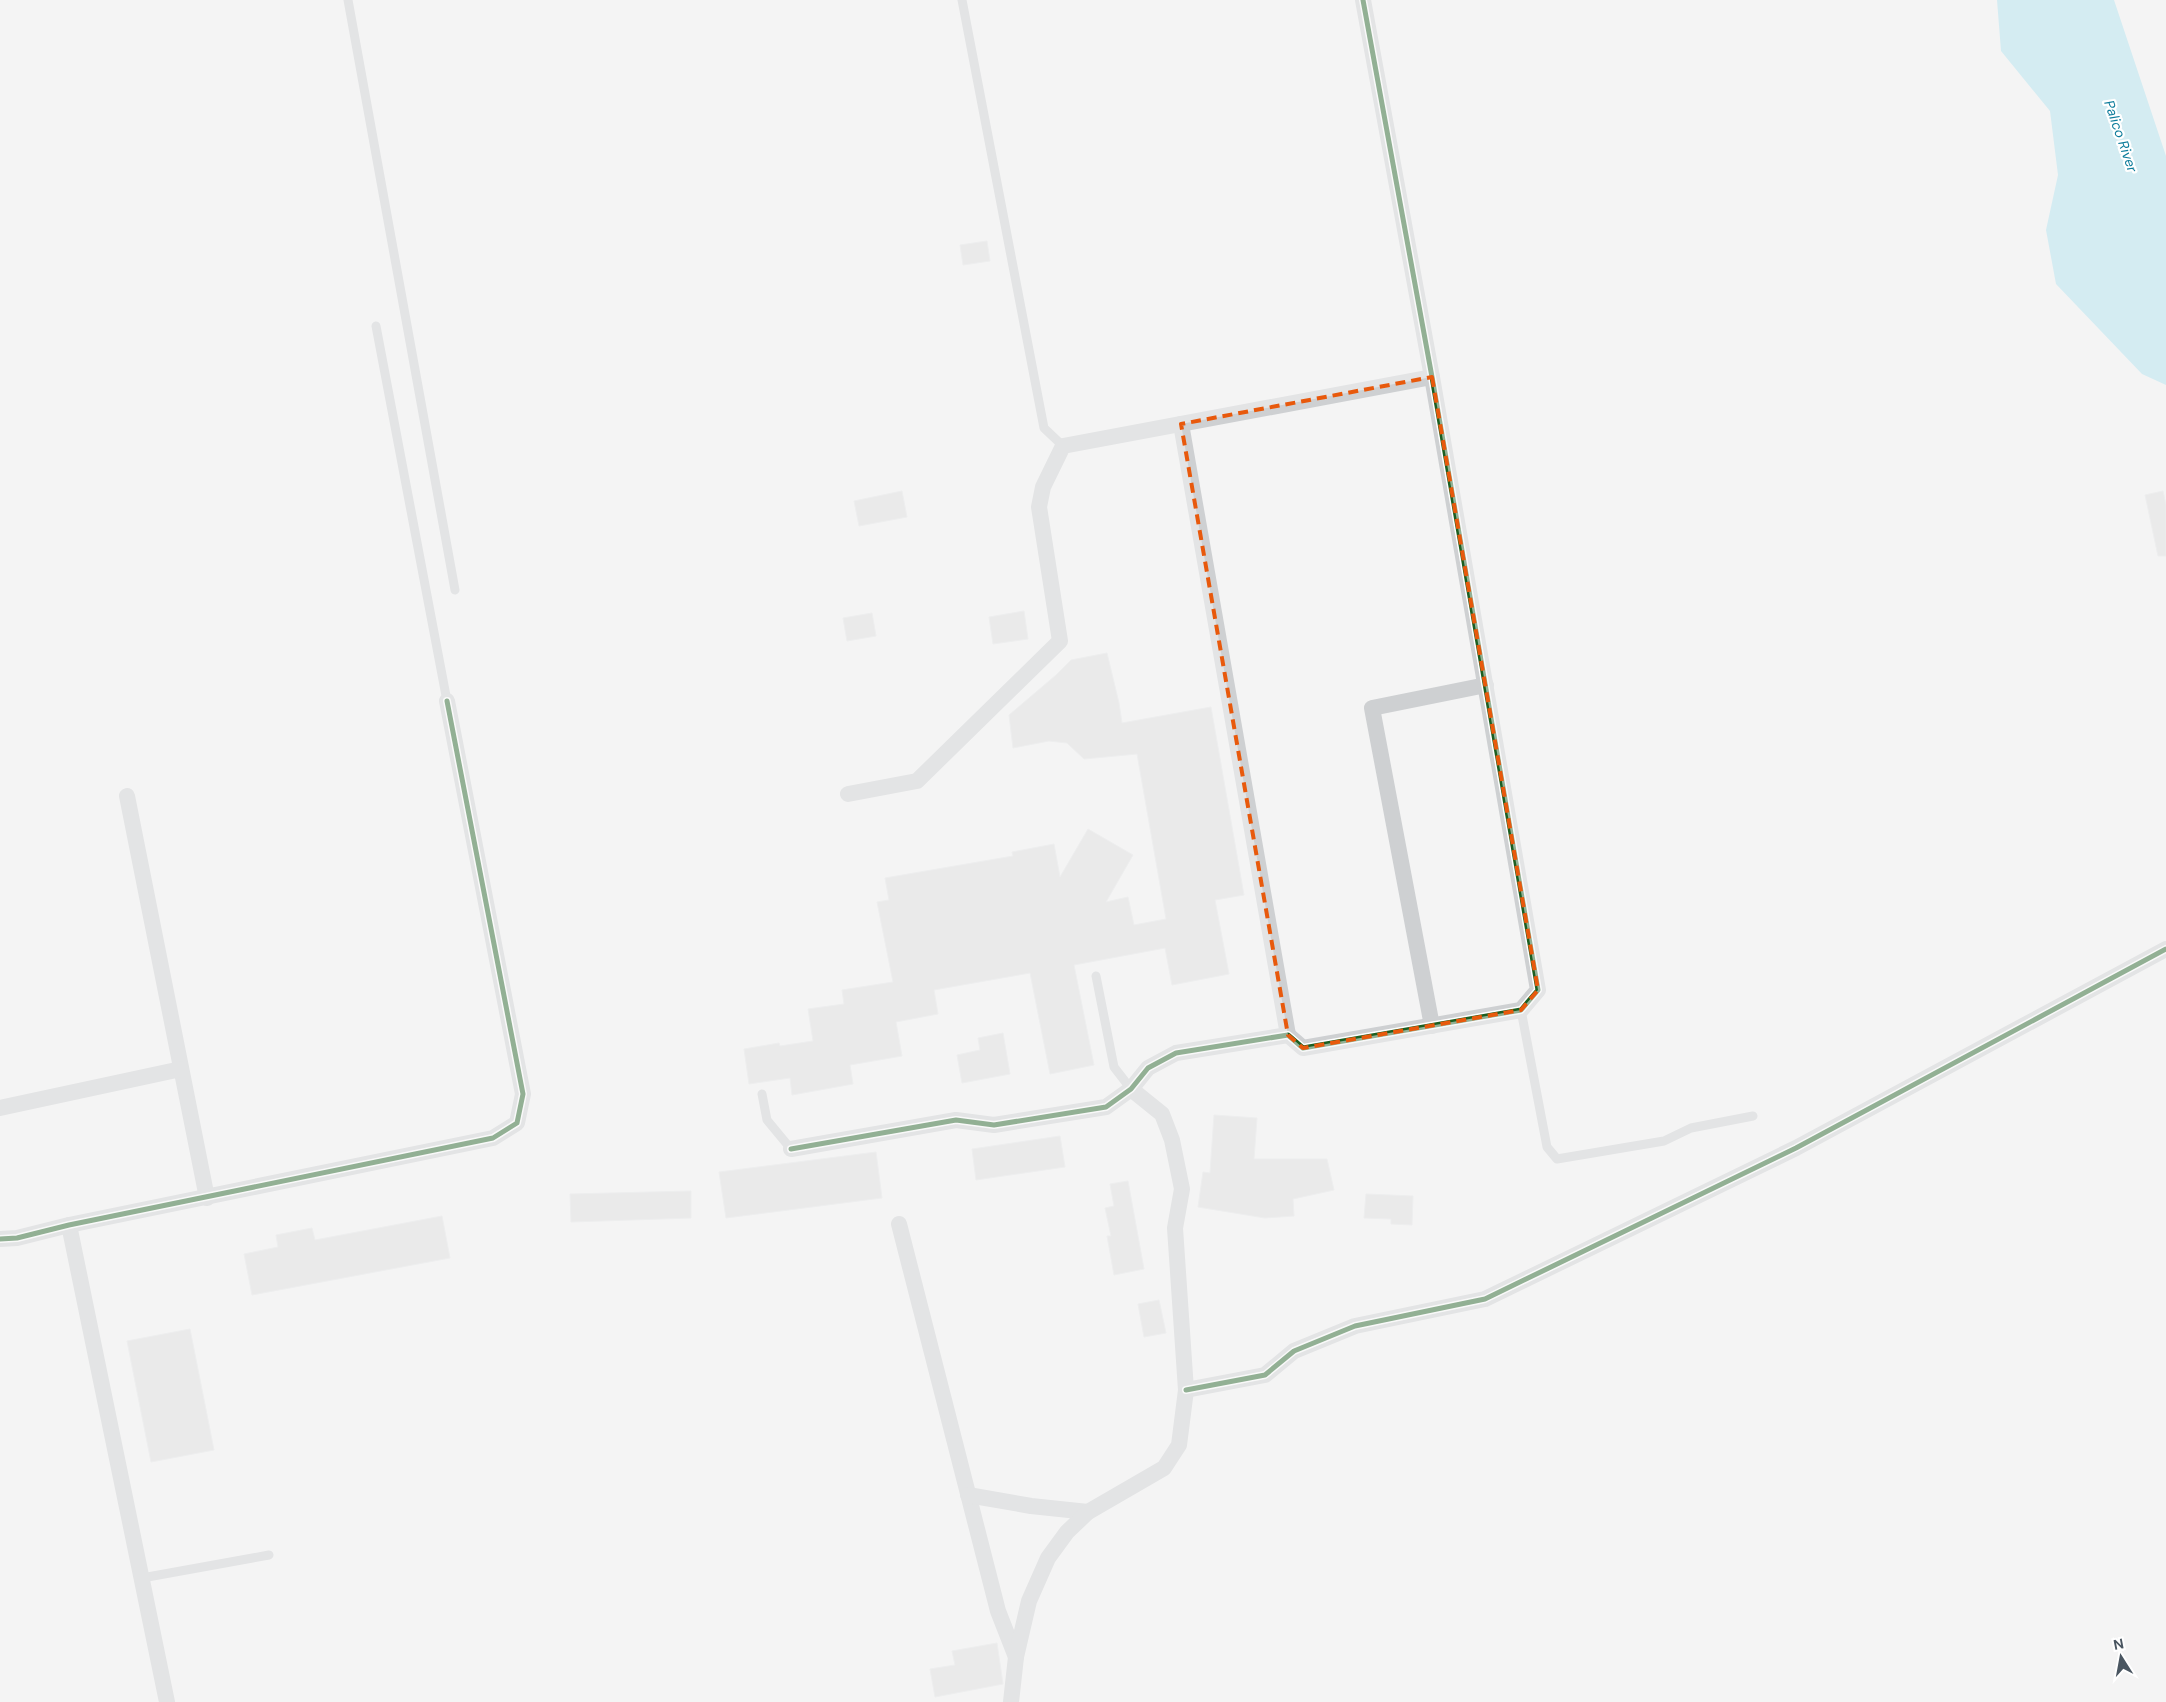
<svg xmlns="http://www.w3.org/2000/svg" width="2166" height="1702" font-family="'DM Sans',sans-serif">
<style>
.water{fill:#aee2f0}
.building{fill:#ddddde;stroke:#e5e6e7}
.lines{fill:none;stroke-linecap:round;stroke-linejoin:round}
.lane{stroke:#ced0d2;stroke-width:9}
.street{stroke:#ced0d2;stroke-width:16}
.cycleway-casing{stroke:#fff;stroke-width:8}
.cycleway{stroke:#1b5e20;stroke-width:5}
.marked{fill:none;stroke:#e8590c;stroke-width:4;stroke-dasharray:10 6;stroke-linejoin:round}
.labels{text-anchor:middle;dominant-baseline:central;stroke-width:4.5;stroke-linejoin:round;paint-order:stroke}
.water-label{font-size:14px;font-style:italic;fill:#0c7c9b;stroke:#fff}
</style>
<rect width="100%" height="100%" fill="#f4f4f4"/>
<!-- water -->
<path class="water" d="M 1997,0 L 2114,0 L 2166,156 L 2166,385 L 2142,374 L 2056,284 L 2046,230 L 2058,175 L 2050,111 L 2001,51 Z"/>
<!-- building -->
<g class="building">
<path d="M 987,241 L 990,261 L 963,265 L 960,245 Z"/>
<path d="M 902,491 L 907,517 L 859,526 L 854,501 Z"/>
<path d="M 2163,491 L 2166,505 L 2166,556 L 2158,556 L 2145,495 Z"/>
<path d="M 1024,611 L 1028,639 L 993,644 L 989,617 Z"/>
<path d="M 872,613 L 876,636 L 847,641 L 843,618 Z"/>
<path d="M 1107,653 L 1119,703 L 1122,723 L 1211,707 L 1244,895 L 1215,900 L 1229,974 L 1172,985 L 1165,948 L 1074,965 L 1094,1065 L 1050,1074 L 1030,973 L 934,990 L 938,1014 L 896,1022 L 902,1056 L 850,1065 L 853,1084 L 792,1095 L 790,1078 L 749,1084 L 744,1049 L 779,1043 L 780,1046 L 813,1041 L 808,1009 L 844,1004 L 842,990 L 893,982 L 877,902 L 889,900 L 885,878 L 1013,856 L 1012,852 L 1054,844 L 1060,877 L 1088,829 L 1133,855 L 1106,902 L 1128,897 L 1134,925 L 1166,919 L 1137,754 L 1084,759 L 1067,743 L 1049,741 L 1013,748 L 1009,715 L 1056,675 L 1071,660 Z"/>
<path d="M 1003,1033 L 1010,1074 L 962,1083 L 957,1055 L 980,1050 L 978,1038 Z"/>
<path d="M 1214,1115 L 1257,1118 L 1254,1159 L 1327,1159 L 1334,1190 L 1293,1199 L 1294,1216 L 1265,1218 L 1198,1207 L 1203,1172 L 1210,1173 Z"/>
<path d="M 1060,1136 L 1065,1167 L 976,1180 L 972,1149 Z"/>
<path d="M 876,1152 L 882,1198 L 726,1218 L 719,1172 Z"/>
<path d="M 1128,1181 L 1144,1269 L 1114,1275 L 1107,1236 L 1111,1236 L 1105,1208 L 1114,1206 L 1110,1184 Z"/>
<path d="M 691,1191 L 691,1218 L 571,1222 L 570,1194 Z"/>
<path d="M 1366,1194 L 1413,1196 L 1412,1225 L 1391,1224 L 1391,1219 L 1364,1218 Z"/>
<path d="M 442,1216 L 450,1258 L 252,1295 L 244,1254 L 278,1247 L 276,1235 L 312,1228 L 315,1240 Z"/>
<path d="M 1159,1300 L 1166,1333 L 1144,1337 L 1138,1304 Z"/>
<path d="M 190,1329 L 214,1450 L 151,1462 L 127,1341 Z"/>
<path d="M 997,1643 L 1003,1684 L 935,1697 L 930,1669 L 955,1665 L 952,1651 Z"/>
</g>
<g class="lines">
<!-- lane -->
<g class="lane">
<path d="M 348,0 L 455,590"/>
<path d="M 962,0 L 1044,428 L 1063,446"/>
<path d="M 376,326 L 447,701"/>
<path d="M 1096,976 L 1114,1067 L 1131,1089"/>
<path d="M 1521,1010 L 1547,1147 L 1557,1159 L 1664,1141 L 1691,1128 L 1753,1116"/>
<path d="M 762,1094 L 767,1120 L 791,1149"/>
<path d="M 142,1578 L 269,1555"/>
</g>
<!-- street -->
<g class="street">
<path d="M 1181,424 L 1288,1035"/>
<path d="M 848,794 L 917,781 L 1060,641 L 1039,507 L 1043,487 L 1063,446 L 1432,377"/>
<path d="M 127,796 L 207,1198"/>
<path d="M 1432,1026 L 1372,708 L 1486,685"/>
<path d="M 0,1108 L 181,1069"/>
<path d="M 791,1149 L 956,1120 L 994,1125 L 1106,1107 L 1131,1089 L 1148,1068 L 1176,1053 L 1288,1035 L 1303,1048 L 1521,1010 L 1538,990 L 1432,377 L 1363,0"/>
<path d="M 899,1224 L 998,1611 L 1016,1657"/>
<path d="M 69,1225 L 167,1702"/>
<path d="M 0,1239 L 17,1238 L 69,1225 L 493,1138 L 517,1123 L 523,1094 L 447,701"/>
<path d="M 1186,1390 L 1265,1375 L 1294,1351 L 1355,1326 L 1485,1299 L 1796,1148 L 2166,949"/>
<path d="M 968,1495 L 1031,1506 L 1088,1512"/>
<path d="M 1011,1702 L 1016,1657 L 1029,1601 L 1048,1558 L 1067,1532 L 1088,1512 L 1164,1468 L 1179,1445 L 1186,1390 L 1175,1228 L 1182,1189 L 1172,1140 L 1162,1114 L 1131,1089"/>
</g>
<!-- cycleway casing -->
<g class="cycleway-casing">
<g id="cycleway">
<path d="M 791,1149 L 956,1120 L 994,1125 L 1106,1107 L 1131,1089 L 1148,1068 L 1176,1053 L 1288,1035 L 1303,1048 L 1521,1010 L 1538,990 L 1432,377 L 1363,0"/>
<path d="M 0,1239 L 17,1238 L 69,1225 L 493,1138 L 517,1123 L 523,1094 L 447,701"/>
<path d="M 1186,1390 L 1265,1375 L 1294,1351 L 1355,1326 L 1485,1299 L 1796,1148 L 2166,949"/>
</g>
</g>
<!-- cycleway -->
<use href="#cycleway" class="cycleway"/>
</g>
<!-- marked area -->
<path d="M0 0H2166V1702H0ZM 1432,377 L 1538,990 L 1521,1010 L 1303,1048 L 1288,1035 L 1181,424 Z" fill="#f4f4f4" fill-opacity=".55" fill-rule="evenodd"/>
<path class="marked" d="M 1432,377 L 1538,990 L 1521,1010 L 1303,1048 L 1288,1035 L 1181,424 Z"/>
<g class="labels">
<!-- water labels -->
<g class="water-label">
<text transform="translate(2121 136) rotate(71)">Palico River</text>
</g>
</g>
<!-- north arrow -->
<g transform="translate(2121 1657) rotate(349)" stroke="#ffffff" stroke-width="4" paint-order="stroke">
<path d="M0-4L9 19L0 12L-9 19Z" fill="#4a5661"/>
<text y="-8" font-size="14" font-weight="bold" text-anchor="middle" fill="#4a5661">N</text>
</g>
</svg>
